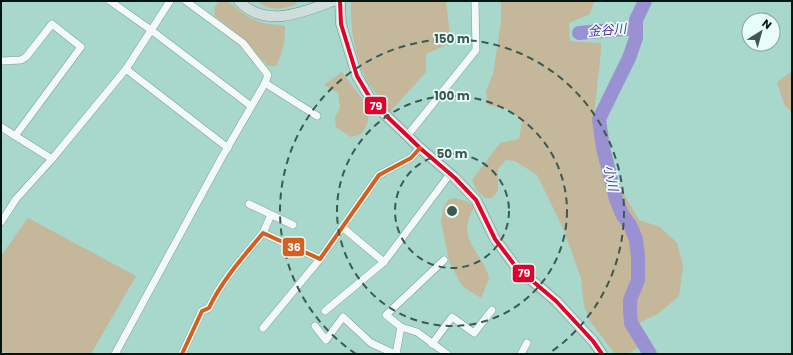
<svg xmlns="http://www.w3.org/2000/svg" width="793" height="355" font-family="Poppins,'Noto Sans JP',sans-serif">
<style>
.green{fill:#c4b79a}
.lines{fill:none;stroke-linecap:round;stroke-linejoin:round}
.river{stroke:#9991d1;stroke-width:14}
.street-casing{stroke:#7aa198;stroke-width:8}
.primary-casing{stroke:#6b9087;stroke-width:11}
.street{stroke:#f2f9f7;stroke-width:7}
.primary{stroke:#cfdeda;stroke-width:10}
.bus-1-casing{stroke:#e6fef7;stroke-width:7}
.bus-2-casing{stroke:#e6fef7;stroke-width:7}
.bus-1{stroke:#e4002b;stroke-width:4}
.bus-2{stroke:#da5d20;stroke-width:4}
.ring{fill:none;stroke:#3b5952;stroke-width:2;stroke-dasharray:7 5}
.labels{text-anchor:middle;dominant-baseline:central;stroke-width:3.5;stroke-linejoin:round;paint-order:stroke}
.water-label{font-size:13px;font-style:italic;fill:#5a2c9c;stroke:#e6fef7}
.centre{fill:#3b5952;stroke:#e6fef7;stroke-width:2}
.ring-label{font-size:12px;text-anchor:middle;font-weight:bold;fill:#3b5952;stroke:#e6fef7;stroke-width:3.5;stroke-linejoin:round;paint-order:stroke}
.line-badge{stroke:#e6fef7;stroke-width:1.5}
.badge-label{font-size:11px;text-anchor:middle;font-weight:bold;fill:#fff}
</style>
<rect width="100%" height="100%" fill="#a8d7cc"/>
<!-- green -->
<g class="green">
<path d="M 219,1 L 228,1 C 239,11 249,19 263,23 C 270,25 278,24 285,26 C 285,41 283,52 276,66 L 268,66 L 244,39 L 215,16 L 214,8 Z"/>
<path d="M 257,1 L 295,1 L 297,4 C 282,10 270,11 257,1 Z"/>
<path d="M 351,1 L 446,1 L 451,43 L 426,54 L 426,72 L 390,112 C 384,103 376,94 370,85 C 355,61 350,29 351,1 Z"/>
<path d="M 501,1 L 594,1 L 590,14 L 569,23 L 570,41 L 601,43 L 601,51 L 593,124 L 604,159 L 639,220 L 660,227 L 677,243 L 683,266 L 679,296 L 659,313 L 639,323 L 645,343 L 628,354 L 615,354 L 590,321 L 584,306 L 581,278 L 563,228 L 537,175 L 515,161 L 506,160 L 498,169 L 498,191 L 492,198 L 485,198 L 477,191 L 472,180 L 500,143 L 519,139 L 522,122 L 511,110 L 488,105 L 486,91 L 493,74 L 501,22 Z"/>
<path d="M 792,71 L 792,113 L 784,104 L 777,82 Z"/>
<path d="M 342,72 L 370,109 L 367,125 L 361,134 L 351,137 L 336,127 L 335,118 L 340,107 L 338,93 L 324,85 Z"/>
<path d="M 454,198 L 466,201 L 474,207 C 471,213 467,222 467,228 C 468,247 485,261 489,278 L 481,298 L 462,286 L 449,261 L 441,221 L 443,210 L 445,205 L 448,200 Z"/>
<path d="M 28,218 L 136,276 L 91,354 L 8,354 L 1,350 L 1,256 Z"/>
</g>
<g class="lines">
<!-- river -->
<g class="river">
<path d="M 645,1 L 636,20 L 636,38 L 629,58 L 599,119 L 603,148 L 616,199 L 622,214 L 630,225 L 636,239 L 638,257 L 638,280 L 630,300 L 630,311 L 631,323 L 650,354"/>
<path d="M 579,33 L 635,28"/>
</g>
<!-- street casing -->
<g class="street-casing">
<g id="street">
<path d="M 110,1 L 151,30 L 251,106"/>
<path d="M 1,61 L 21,60 L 26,57 L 52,24 L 81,47 L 15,136"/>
<path d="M 126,69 L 228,148"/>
<path d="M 265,83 L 317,116"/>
<path d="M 1,127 L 52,159"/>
<path d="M 407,136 L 476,50 L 475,1"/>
<path d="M 249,204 L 293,225"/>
<path d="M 1,222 L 16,199 L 52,159 L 126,69 L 170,1"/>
<path d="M 342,227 L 384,262 L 450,174"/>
<path d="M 263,233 L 271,215"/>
<path d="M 325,311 L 384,262"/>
<path d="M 315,326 L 326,340 L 343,317 L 371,343 L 395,354"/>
<path d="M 401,327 L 417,332 L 447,354"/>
<path d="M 263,328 L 320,259"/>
<path d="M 432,344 L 452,317 L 474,333 L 492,310"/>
<path d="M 115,354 L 222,157 L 265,83 L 268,75 L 243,43 L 186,1"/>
<path d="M 182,354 L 202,311 L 209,308 C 222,280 244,256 263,233 L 320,259 L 379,175 L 411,158 L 420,148"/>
<path d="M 396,354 L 401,327 L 386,315 L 444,260"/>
<path d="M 521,354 L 527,343"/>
</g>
</g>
<!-- primary casing -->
<g class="primary-casing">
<g id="primary">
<path d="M 239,1 C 265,29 304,12 333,1"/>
<path d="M 340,1 L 341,24 L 357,76 L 373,103 L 420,148 L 455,178 L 476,200 L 495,239 L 516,267 L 556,301 L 593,341 L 602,354"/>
</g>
</g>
<!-- street -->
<use href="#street" class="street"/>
<!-- primary -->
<use href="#primary" class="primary"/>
<!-- bus-1 casing -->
<g class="bus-1-casing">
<path id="bus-1" d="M 340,1 L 341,24 L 357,76 L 373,103 L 420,148 L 455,178 L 476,200 L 495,239 L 516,267 L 556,301 L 593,341 L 602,354"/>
</g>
<!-- bus-2 casing -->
<g class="bus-2-casing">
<path id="bus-2" d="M 182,354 L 202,311 L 209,308 C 222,280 244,256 263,233 L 320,259 L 379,175 L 411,158 L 420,148"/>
</g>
<!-- bus-1 -->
<use href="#bus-1" class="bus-1"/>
<!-- bus-2 -->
<use href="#bus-2" class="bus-2"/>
</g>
<!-- distance rings -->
<g class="ring">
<circle cx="452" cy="211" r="57"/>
<circle cx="452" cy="211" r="115"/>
<path d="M356 354A172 172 0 1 1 548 354"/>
</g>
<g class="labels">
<!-- water labels -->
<g class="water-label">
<text transform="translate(607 30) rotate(-5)">金谷川</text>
<text transform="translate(611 178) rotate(78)">小川</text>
</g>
</g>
<circle cx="452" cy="211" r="6" class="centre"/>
<g class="ring-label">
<text x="452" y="43">150 m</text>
<text x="452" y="100">100 m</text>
<text x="452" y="158">50 m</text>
</g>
<g class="line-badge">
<rect x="364" y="96" width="23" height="19" rx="4" fill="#e4002b"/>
<rect x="282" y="237" width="23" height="20" rx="4" fill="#da5d20"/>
<rect x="512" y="264" width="23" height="19" rx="4" fill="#e4002b"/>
</g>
<g class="badge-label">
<text x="376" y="110">79</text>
<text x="294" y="251">36</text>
<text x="524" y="277">79</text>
</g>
<!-- border -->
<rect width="793" height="355" fill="none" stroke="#001510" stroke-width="4"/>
<!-- north arrow -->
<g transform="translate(761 32) rotate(37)"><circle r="19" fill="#e6fef7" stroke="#8aa19b"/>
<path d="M0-3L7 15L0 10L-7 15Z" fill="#3b5952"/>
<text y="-6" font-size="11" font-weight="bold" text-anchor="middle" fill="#001510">N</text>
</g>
</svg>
